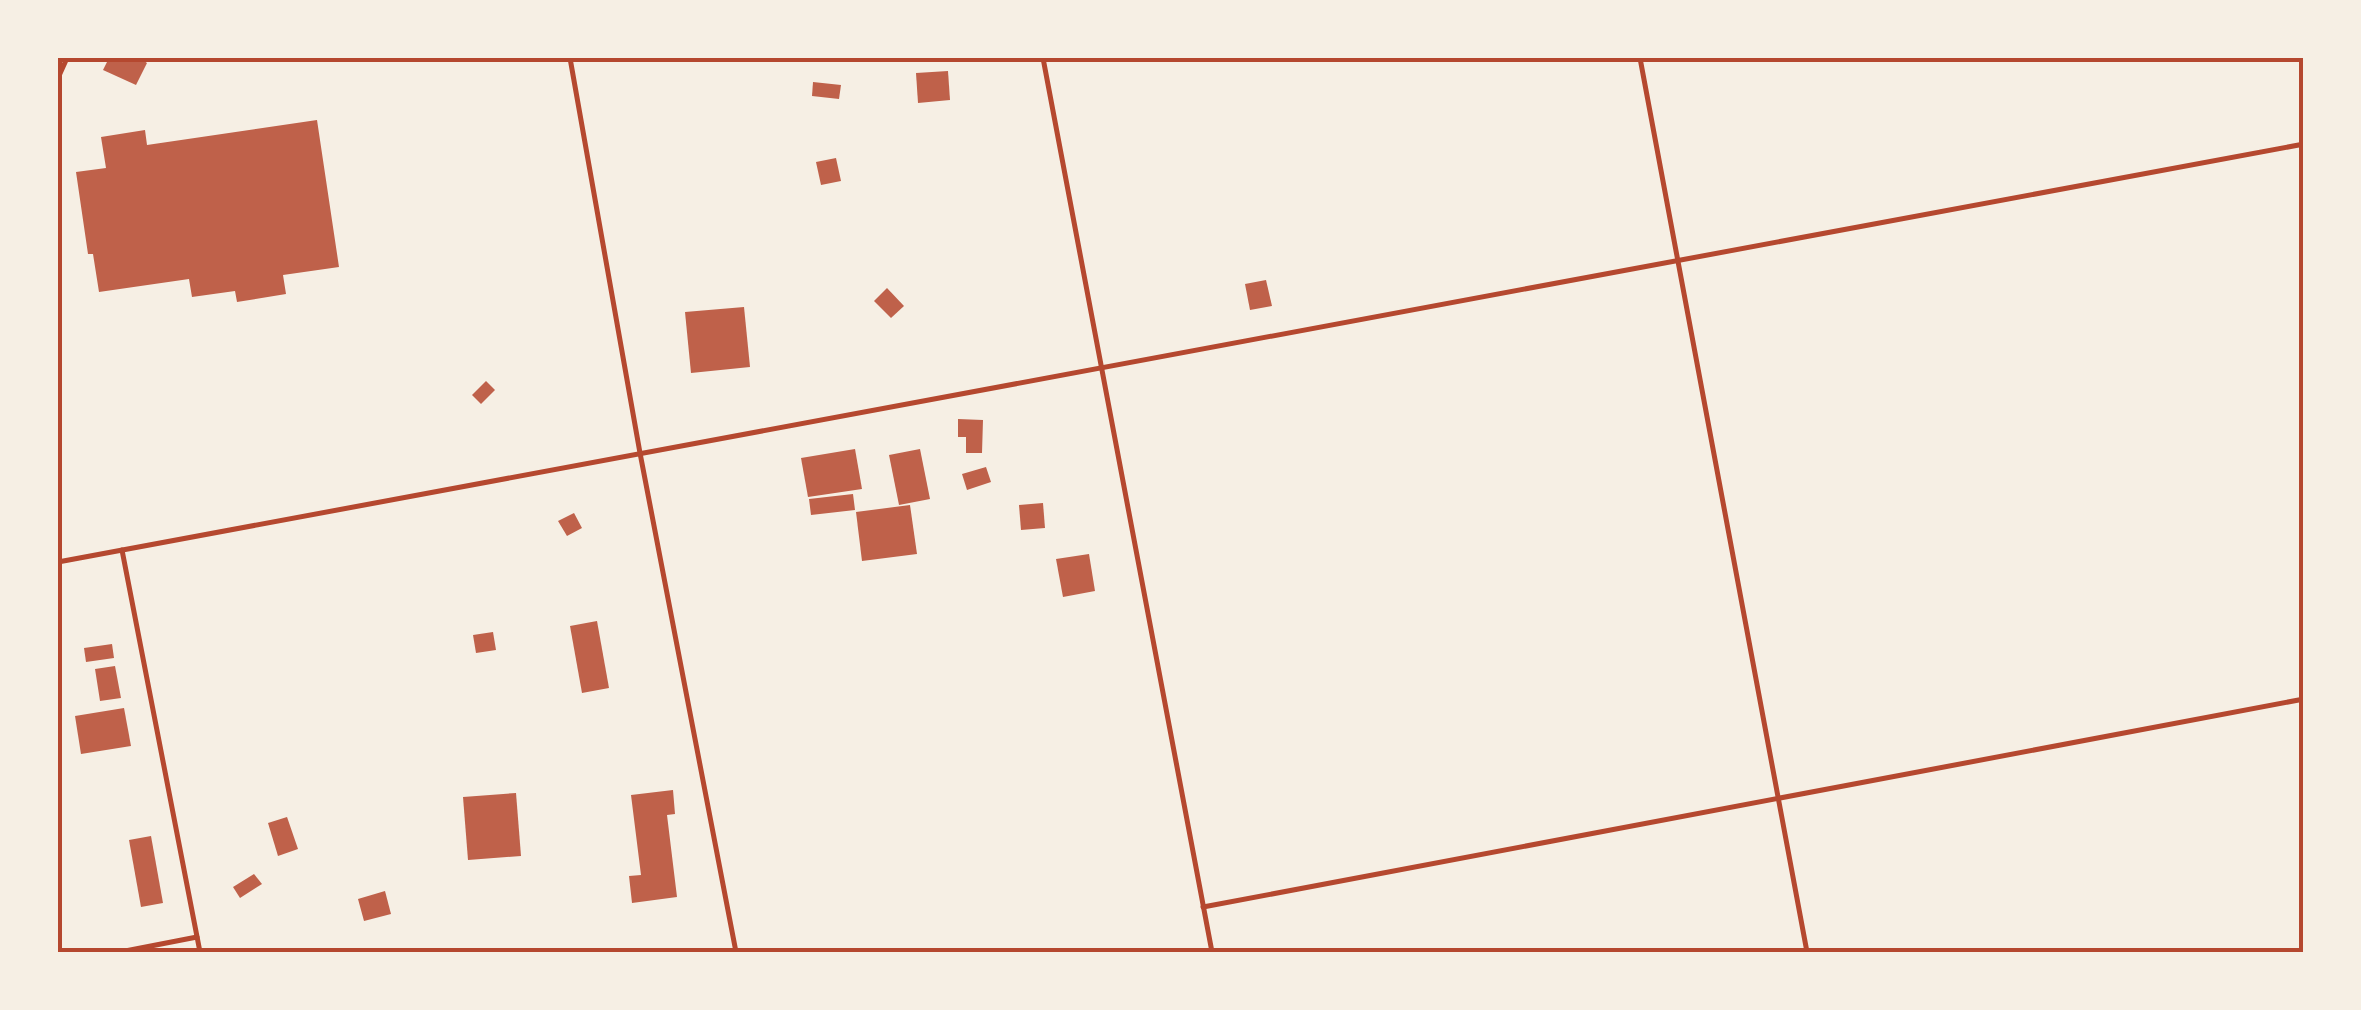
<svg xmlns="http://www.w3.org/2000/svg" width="2361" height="1010" font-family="'Golos Text',sans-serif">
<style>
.building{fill:#bf614a}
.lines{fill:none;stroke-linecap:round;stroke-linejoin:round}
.service{stroke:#b5482f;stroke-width:5}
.neatline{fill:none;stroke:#b5482f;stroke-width:4}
</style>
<rect width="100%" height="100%" fill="#f6efe4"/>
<!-- building -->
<g class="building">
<path d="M 109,58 L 140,58 L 147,63 L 136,85 L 103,70 Z"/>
<path d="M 948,71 L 950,100 L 918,103 L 916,73 Z"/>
<path d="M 813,82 L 841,85 L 839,99 L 812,96 Z"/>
<path d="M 317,120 L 339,267 L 283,275 L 286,294 L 237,302 L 235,291 L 192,297 L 189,279 L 99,292 L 93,254 L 88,254 L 76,172 L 106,168 L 101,137 L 145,130 L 147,145 Z"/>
<path d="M 836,158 L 841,181 L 821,185 L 816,162 Z"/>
<path d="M 1266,280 L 1272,306 L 1250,310 L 1245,284 Z"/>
<path d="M 887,288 L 904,306 L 891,318 L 874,301 Z"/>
<path d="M 744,307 L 750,367 L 691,373 L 685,312 Z"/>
<path d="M 486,381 L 495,390 L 481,404 L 472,395 Z"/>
<path d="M 958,419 L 983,420 L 982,453 L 966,453 L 966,437 L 958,437 Z"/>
<path d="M 855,449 L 862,489 L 808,497 L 801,458 Z"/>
<path d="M 920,449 L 930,499 L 899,505 L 889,455 Z"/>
<path d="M 986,467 L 991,482 L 967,490 L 962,474 Z"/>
<path d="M 853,494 L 855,510 L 811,515 L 809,499 Z"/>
<path d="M 1043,503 L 1045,528 L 1021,530 L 1019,505 Z"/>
<path d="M 910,505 L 917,554 L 862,561 L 856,512 Z"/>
<path d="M 574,513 L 582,528 L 567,536 L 558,521 Z"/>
<path d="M 1089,554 L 1095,591 L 1063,597 L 1056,559 Z"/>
<path d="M 597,621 L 609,688 L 582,693 L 570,626 Z"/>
<path d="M 493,632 L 496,650 L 476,653 L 473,635 Z"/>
<path d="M 112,644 L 114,658 L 86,662 L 84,648 Z"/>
<path d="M 115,666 L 121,698 L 100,701 L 95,669 Z"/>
<path d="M 124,708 L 131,746 L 81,754 L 75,716 Z"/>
<path d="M 673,790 L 675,814 L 667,815 L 677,897 L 632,903 L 629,876 L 641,875 L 631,795 Z"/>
<path d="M 516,793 L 521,856 L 468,860 L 463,797 Z"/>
<path d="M 287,817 L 298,849 L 278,856 L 268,823 Z"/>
<path d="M 151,836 L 163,903 L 141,907 L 129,840 Z"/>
<path d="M 254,874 L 262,884 L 240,898 L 233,887 Z"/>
<path d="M 385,891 L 391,914 L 364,921 L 358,899 Z"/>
</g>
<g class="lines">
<!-- service -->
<g class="service">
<path d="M 570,58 L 640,453 L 736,952"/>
<path d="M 1043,58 L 1212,952"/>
<path d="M 1640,58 L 1807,952"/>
<path d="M 58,78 L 67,58"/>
<path d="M 122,550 L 200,952"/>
<path d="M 58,562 L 2304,144"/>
<path d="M 1203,907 L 2304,699"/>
<path d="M 120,952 L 197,937"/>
</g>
</g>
<!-- border -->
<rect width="2361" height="1010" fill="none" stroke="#f6efe4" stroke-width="120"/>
<rect x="60" y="60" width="2241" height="890" class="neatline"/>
</svg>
